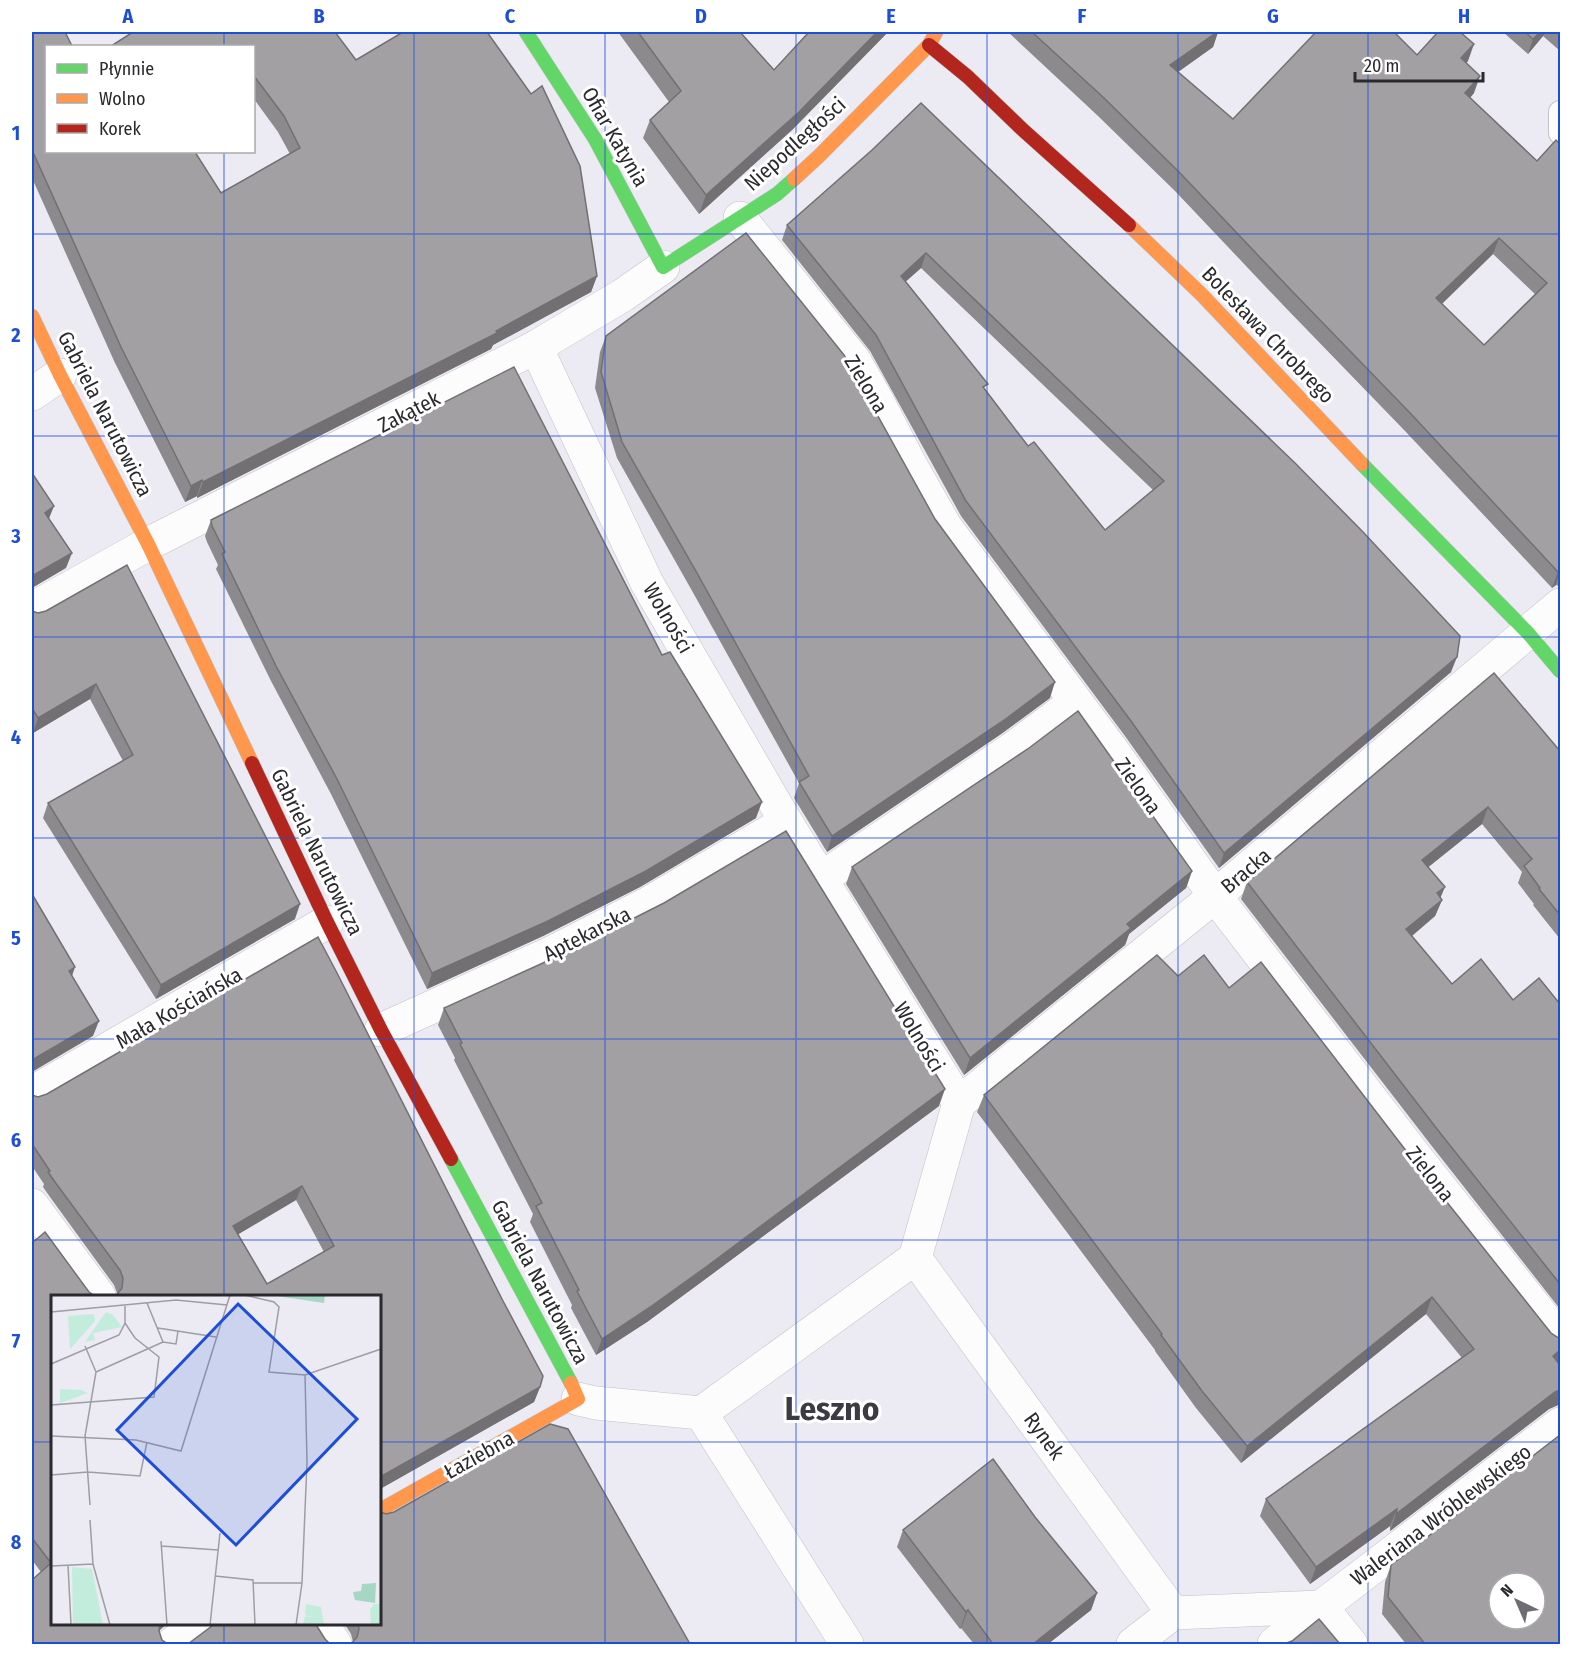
<svg xmlns="http://www.w3.org/2000/svg" width="1592" height="1676" font-family="'Fira Sans Condensed',sans-serif">
<style>
.lines{fill:none;stroke-linecap:round;stroke-linejoin:round}
.lane-casing{stroke:#c3c2c8;stroke-width:24}
.street-casing{stroke:#c3c2c8;stroke-width:34}
.fast-casing{stroke:#c3c2c8;stroke-width:15}
.slow-casing{stroke:#c3c2c8;stroke-width:15}
.jam-casing{stroke:#c3c2c8;stroke-width:15}
.lane{stroke:#fcfcfd;stroke-width:22}
.street{stroke:#fcfcfd;stroke-width:33}
.fast{stroke:#63d668;stroke-width:14}
.slow{stroke:#ff974d;stroke-width:14}
.jam{stroke:#b3261e;stroke-width:14}
.wall{fill:#8c8a8d;fill-rule:evenodd}
.shaded-wall{fill:#727073}
.building{fill:#a3a0a4;stroke:#727073;stroke-width:1.5;fill-rule:evenodd}
.grid{fill:none;stroke:#1d4ed8;stroke-width:1.5;stroke-opacity:0.55}
.labels{text-anchor:middle;dominant-baseline:central;stroke-width:6;stroke-linejoin:round;paint-order:stroke}
.street-label{font-size:21px;fill:#2a292e;stroke:#fff}
.town-label{font-size:33px;font-weight:bold;fill:#3c3a45;stroke:#fff}
.inset-road{fill:none;stroke:#9e9da4;stroke-width:1.5}
.view{fill:#1d4ed8;fill-opacity:0.15;stroke:#1d4ed8;stroke-width:3}
.inset-edge{fill:none;stroke:#2a292e;stroke-width:3}
.neatline{fill:none;stroke:#1d4ed8;stroke-width:2}
.grid-label{font-size:20px;text-anchor:middle;font-weight:bold;fill:#1d4ed8}
</style>
<rect width="100%" height="100%" fill="#eceaf2"/>
<g class="lines">
<!-- lane casing -->
<g class="lane-casing">
<path id="lane" d="M 1560,112 L 1560,133"/>
</g>
<!-- street casing -->
<g class="street-casing">
<g id="street">
<path d="M 740,218 L 854,360 L 879,404 L 909,462 L 945,526 L 1110,747 L 1215,896 L 1416,1157 L 1560,1338"/>
<path d="M 536,347 L 647,583 L 786,822 L 959,1103"/>
<path d="M 32,394 L 60,375"/>
<path d="M 32,609 L 148,544 L 536,347 L 623,295 L 663,267"/>
<path d="M 822,878 L 1012,749 L 1075,702"/>
<path d="M 381,1030 L 551,953 L 649,903 L 786,822"/>
<path d="M 32,1093 L 327,922"/>
<path d="M 959,1103 L 1215,896 L 1560,605"/>
<path d="M 32,1205 L 99,1296"/>
<path d="M 915,1258 L 1173,1613"/>
<path d="M 578,1399 L 596,1403 L 701,1413"/>
<path d="M 1321,1607 L 1351,1644"/>
<path d="M 322,1624 L 335,1644"/>
<path d="M 172,1644 L 199,1624"/>
<path d="M 847,1644 L 701,1413 L 915,1258 L 959,1103"/>
<path d="M 1133,1644 L 1173,1613 L 1321,1607"/>
<path d="M 1274,1644 L 1321,1607 L 1560,1424"/>
</g>
</g>
<!-- fast casing -->
<g class="fast-casing">
<g id="fast">
<path d="M 526,32 L 595,139 L 663,267 L 777,194 L 794,179"/>
<path d="M 1362,464 L 1528,633 L 1560,671"/>
<path d="M 451,1159 L 571,1383"/>
</g>
</g>
<!-- slow casing -->
<g class="slow-casing">
<g id="slow">
<path d="M 794,179 L 819,156 L 929,45 L 936,32"/>
<path d="M 1129,225 L 1202,295 L 1362,464"/>
<path d="M 32,316 L 60,375 L 148,544 L 252,763"/>
<path d="M 380,1510 L 578,1399 L 571,1383"/>
</g>
</g>
<!-- jam casing -->
<g class="jam-casing">
<g id="jam">
<path d="M 929,45 L 968,77 L 1023,130 L 1129,225"/>
<path d="M 252,763 L 327,922 L 381,1030 L 451,1159"/>
</g>
</g>
<!-- lane -->
<use href="#lane" class="lane"/>
<!-- street -->
<use href="#street" class="street"/>
<!-- fast -->
<use href="#fast" class="fast"/>
<!-- slow -->
<use href="#slow" class="slow"/>
<!-- jam -->
<use href="#jam" class="jam"/>
</g>
<!-- wall -->
<g class="wall">
<path d="M 32,32 L 46,46 L 221,193 L 290,154 L 278,132 L 254,99 L 254,46 L 356,60 L 597,276 L 591,292 L 493,345 L 491,349 L 197,498 L 197,496 L 185,502 L 115,363 L 32,178 Z"/>
<path d="M 618,32 L 740,32 L 774,70 L 809,32 L 888,32 L 792,130 L 699,214 L 643,138 L 650,120 L 669,102 Z"/>
<path d="M 1008,32 L 1218,32 L 1213,47 L 1178,72 L 1233,119 L 1417,55 L 1468,61 L 1466,63 L 1474,93 L 1470,98 L 1537,161 L 1560,144 L 1560,586 L 1556,585 L 1552,588 L 1406,432 L 1283,305 L 1175,191 L 1097,115 ZM 1493,254 L 1535,294 L 1484,345 L 1442,304 Z"/>
<path d="M 1503,32 L 1560,32 L 1560,51 L 1543,36 L 1528,54 Z"/>
<path d="M 872,150 L 1451,672 L 1219,868 L 1125,736 L 961,516 L 870,351 L 782,240 L 787,225 ZM 921,268 L 1153,490 L 1105,530 L 1028,446 L 905,282 Z"/>
<path d="M 606,336 L 935,519 L 1050,698 L 1001,734 L 827,852 L 794,798 L 799,783 L 691,589 L 617,458 L 595,388 L 600,352 Z"/>
<path d="M 211,520 L 662,655 L 756,818 L 640,887 L 543,936 L 427,989 L 331,794 L 271,681 L 216,569 L 218,565 L 207,542 L 205,536 Z"/>
<path d="M 32,611 L 38,613 L 295,919 L 156,999 L 43,818 L 48,803 L 123,761 L 90,699 L 33,733 L 32,731 Z"/>
<path d="M 1560,751 L 1560,939 L 1533,905 L 1534,904 L 1518,883 L 1522,872 L 1482,824 L 1428,867 L 1442,900 L 1435,916 L 1412,936 L 1452,984 L 1513,1000 L 1560,1004 L 1560,1309 L 1431,1145 L 1241,899 L 1247,882 Z"/>
<path d="M 852,867 L 1192,871 L 1186,888 L 1129,934 L 1125,945 L 964,1075 L 846,884 Z"/>
<path d="M 318,937 L 540,1387 L 534,1402 L 380,1489 L 380,1296 L 116,1296 L 117,1293 L 114,1285 L 50,1197 L 43,1187 L 44,1184 L 32,1166 L 32,1095 L 38,1097 L 47,1094 ZM 296,1200 L 324,1252 L 267,1284 L 238,1234 Z"/>
<path d="M 1178,976 L 1229,988 L 1407,1152 L 1551,1333 L 1560,1339 L 1560,1362 L 1559,1363 L 1560,1365 L 1560,1406 L 1558,1405 L 1549,1409 L 1390,1531 L 1390,1526 L 1310,1584 L 1260,1516 L 1266,1499 L 1462,1358 L 1426,1314 L 1241,1463 L 1196,1408 L 1155,1351 L 1155,1350 L 977,1112 L 984,1095 Z"/>
<path d="M 444,1008 L 939,1106 L 700,1283 L 647,1322 L 596,1355 L 571,1308 L 572,1305 L 530,1222 L 533,1214 L 454,1060 L 455,1058 L 438,1025 Z"/>
<path d="M 32,1243 L 161,1629 L 41,1572 L 32,1560 Z"/>
<path d="M 1035,1517 L 1097,1593 L 1091,1610 L 1048,1644 L 974,1644 L 961,1628 L 960,1629 L 897,1547 L 903,1530 Z"/>
<path d="M 1391,1565 L 1560,1644 L 1406,1644 L 1382,1614 L 1385,1582 Z"/>
<path d="M 344,1623 L 380,1623 L 353,1642 L 351,1634 Z"/>
</g>
<!-- shaded-wall -->
<g class="shaded-wall">
<path d="M 877,32 L 888,32 L 792,130 L 699,214 L 706,195 Z"/>
<path d="M 1217,32 L 1218,32 L 1213,47 L 1164,82 L 1170,65 Z"/>
<path d="M 1540,32 L 1545,32 L 1543,36 L 1528,54 L 1533,39 Z"/>
<path d="M 1474,44 L 1468,61 L 1455,75 L 1461,58 Z"/>
<path d="M 1480,76 L 1474,93 L 1459,110 L 1465,93 Z"/>
<path d="M 1499,238 L 1493,254 L 1430,315 L 1436,298 Z"/>
<path d="M 926,253 L 921,268 L 895,291 L 901,276 Z"/>
<path d="M 597,276 L 591,292 L 493,345 L 491,349 L 197,498 L 203,482 L 496,331 Z"/>
<path d="M 202,480 L 197,496 L 185,502 L 191,486 Z"/>
<path d="M 54,506 L 48,521 L 45,513 Z"/>
<path d="M 72,553 L 66,568 L 32,588 L 32,576 Z"/>
<path d="M 1560,570 L 1556,585 L 1552,588 L 1558,572 Z"/>
<path d="M 1457,657 L 1451,672 L 1219,868 L 1224,853 Z"/>
<path d="M 1055,682 L 1050,698 L 1001,734 L 827,852 L 832,836 Z"/>
<path d="M 96,684 L 90,699 L 33,733 L 38,718 Z"/>
<path d="M 762,802 L 756,818 L 640,887 L 543,936 L 427,989 L 432,973 Z"/>
<path d="M 1488,807 L 1482,824 L 1416,877 L 1422,860 Z"/>
<path d="M 1192,871 L 1186,888 L 1129,934 L 1125,945 L 964,1075 L 970,1058 L 1127,924 Z"/>
<path d="M 1445,887 L 1439,901 L 1442,900 L 1435,916 L 1400,946 L 1406,929 L 1437,893 Z"/>
<path d="M 300,904 L 295,919 L 156,999 L 161,985 Z"/>
<path d="M 75,967 L 70,982 L 69,971 Z"/>
<path d="M 99,1021 L 93,1036 L 32,1072 L 32,1060 Z"/>
<path d="M 945,1089 L 939,1106 L 700,1283 L 647,1322 L 596,1355 L 602,1339 Z"/>
<path d="M 302,1186 L 296,1200 L 227,1241 L 233,1226 Z"/>
<path d="M 1432,1297 L 1426,1314 L 1241,1463 L 1247,1446 Z"/>
<path d="M 1560,1350 L 1560,1362 L 1547,1372 L 1553,1356 Z"/>
<path d="M 540,1387 L 534,1402 L 380,1489 L 380,1477 Z"/>
<path d="M 1560,1390 L 1560,1406 L 1558,1405 L 1549,1409 L 1390,1531 L 1396,1514 L 1555,1392 Z"/>
<path d="M 1397,1509 L 1390,1526 L 1310,1584 L 1316,1567 Z"/>
<path d="M 1097,1593 L 1091,1610 L 1048,1644 L 1033,1644 Z"/>
<path d="M 968,1610 L 961,1628 L 960,1629 L 966,1612 Z"/>
<path d="M 160,1623 L 168,1623 L 161,1629 L 155,1636 Z"/>
</g>
<!-- building -->
<g class="building">
<path d="M 32,32 L 65,32 L 72,46 L 46,46 L 46,152 L 195,152 L 221,193 L 300,148 L 284,116 L 254,76 L 254,46 L 111,46 L 133,32 L 335,32 L 356,60 L 403,32 L 487,32 L 531,94 L 542,86 L 580,166 L 597,276 L 496,331 L 497,333 L 203,482 L 202,480 L 191,486 L 121,347 L 32,150 Z"/>
<path d="M 638,32 L 740,32 L 774,70 L 809,32 L 877,32 L 799,112 L 706,195 L 650,120 L 681,91 Z"/>
<path d="M 1032,32 L 1217,32 L 1170,65 L 1233,119 L 1316,32 L 1394,32 L 1417,55 L 1438,32 L 1460,32 L 1474,44 L 1461,58 L 1480,76 L 1465,93 L 1537,161 L 1556,140 L 1560,144 L 1560,570 L 1558,572 L 1412,415 L 1289,288 L 1181,174 L 1104,98 ZM 1499,238 L 1547,283 L 1484,345 L 1436,298 Z"/>
<path d="M 1525,32 L 1540,32 L 1533,39 Z"/>
<path d="M 921,103 L 1295,463 L 1363,532 L 1460,636 L 1457,657 L 1224,853 L 1131,721 L 966,501 L 876,335 L 787,225 L 872,150 ZM 926,253 L 1164,481 L 1105,530 L 1034,442 L 1028,446 L 983,387 L 988,384 L 901,276 Z"/>
<path d="M 746,233 L 844,355 L 935,519 L 1055,682 L 1007,718 L 832,836 L 799,782 L 809,776 L 697,573 L 622,442 L 601,372 L 606,336 Z"/>
<path d="M 514,367 L 662,655 L 670,652 L 762,802 L 646,871 L 548,921 L 432,973 L 337,779 L 276,666 L 222,554 L 225,552 L 212,526 L 211,520 Z"/>
<path d="M 32,473 L 54,506 L 45,513 L 72,553 L 32,576 Z"/>
<path d="M 127,565 L 300,904 L 161,985 L 48,803 L 133,755 L 96,684 L 38,718 L 32,708 L 32,611 L 38,613 L 46,611 Z"/>
<path d="M 1494,673 L 1560,751 L 1560,915 L 1539,889 L 1540,888 L 1524,866 L 1532,859 L 1488,807 L 1422,860 L 1445,887 L 1437,893 L 1442,900 L 1406,929 L 1452,984 L 1481,959 L 1513,1000 L 1539,978 L 1560,1004 L 1560,1284 L 1437,1129 L 1247,882 Z"/>
<path d="M 1078,711 L 1192,871 L 1127,924 L 1131,928 L 970,1058 L 852,867 L 1029,748 Z"/>
<path d="M 786,831 L 945,1089 L 706,1267 L 653,1305 L 602,1339 L 577,1291 L 579,1290 L 536,1206 L 542,1203 L 460,1044 L 462,1043 L 444,1008 L 565,953 L 664,903 Z"/>
<path d="M 32,894 L 75,967 L 69,971 L 99,1021 L 32,1060 Z"/>
<path d="M 318,937 L 337,973 L 503,1301 L 543,1376 L 540,1387 L 380,1477 L 380,1296 L 114,1296 L 116,1296 L 122,1288 L 123,1278 L 120,1270 L 55,1182 L 48,1172 L 50,1171 L 32,1144 L 32,1095 L 38,1097 L 47,1094 ZM 302,1186 L 334,1246 L 267,1284 L 233,1226 Z"/>
<path d="M 1157,955 L 1178,976 L 1204,955 L 1229,988 L 1261,962 L 1407,1152 L 1551,1333 L 1560,1339 L 1560,1350 L 1553,1356 L 1560,1365 L 1560,1390 L 1555,1392 L 1396,1514 L 1397,1509 L 1316,1567 L 1266,1499 L 1474,1349 L 1432,1297 L 1247,1446 L 1202,1391 L 1161,1335 L 1162,1334 L 984,1095 Z"/>
<path d="M 45,1232 L 89,1292 L 95,1296 L 52,1296 L 52,1623 L 160,1623 L 159,1631 L 162,1640 L 168,1644 L 32,1644 L 32,1580 L 51,1563 L 32,1538 L 32,1243 Z"/>
<path d="M 550,1424 L 568,1429 L 690,1644 L 351,1644 L 357,1637 L 359,1629 L 358,1623 L 380,1623 L 380,1512 L 386,1514 L 394,1512 Z"/>
<path d="M 1560,1435 L 1560,1644 L 1425,1644 L 1388,1597 L 1391,1565 ZM 1499,1583 L 1535,1583 L 1535,1619 L 1499,1619 Z"/>
<path d="M 993,1459 L 1035,1517 L 1097,1593 L 1033,1644 L 993,1644 L 968,1610 L 966,1612 L 903,1530 Z"/>
<path d="M 1319,1619 L 1340,1644 L 1277,1644 L 1284,1644 L 1292,1641 Z"/>
<path d="M 216,1623 L 315,1623 L 325,1639 L 330,1644 L 188,1644 Z"/>
</g>
<!-- grid -->
<path class="grid" d="M 224,32 L 224,46M 414,32 L 414,1644M 605,32 L 605,1644M 796,32 L 796,1644M 987,32 L 987,1644M 1178,32 L 1178,1644M 1368,32 L 1368,1644M 224,152 L 224,1296M 32,234 L 1560,234M 32,436 L 1560,436M 32,637 L 1560,637M 32,838 L 1560,838M 32,1039 L 1560,1039M 32,1240 L 1560,1240M 32,1442 L 52,1442M 380,1442 L 1560,1442M 224,1624 L 224,1644"/>
<g class="labels">
<!-- street labels -->
<g class="street-label">
<text transform="translate(615 137) rotate(60)">Ofiar Katynia</text>
<text transform="translate(795 144) rotate(-42)">Niepodległości</text>
<text transform="translate(1268 335) rotate(46)">Bolesława Chrobrego</text>
<text transform="translate(866 384) rotate(59)">Zielona</text>
<text transform="translate(409 412) rotate(-27)">Zakątek</text>
<text transform="translate(105 414) rotate(63)">Gabriela Narutowicza</text>
<text transform="translate(668 618) rotate(60)">Wolności</text>
<text transform="translate(1138 786) rotate(55)">Zielona</text>
<text transform="translate(317 852) rotate(64)">Gabriela Narutowicza</text>
<text transform="translate(1246 871) rotate(-40)">Bracka</text>
<text transform="translate(587 934) rotate(-27)">Aptekarska</text>
<text transform="translate(179 1008) rotate(-30)">Mała Kościańska</text>
<text transform="translate(919 1037) rotate(59)">Wolności</text>
<text transform="translate(1430 1174) rotate(52)">Zielona</text>
<text transform="translate(540 1282) rotate(62)">Gabriela Narutowicza</text>
<text transform="translate(1044 1436) rotate(54)">Rynek</text>
<text transform="translate(479 1455) rotate(-29)">Łaziebna</text>
<text transform="translate(1441 1515) rotate(-37)">Waleriana Wróblewskiego</text>
</g>
<!-- town labels -->
<g class="town-label">
<text x="832" y="1409">Leszno</text>
</g>
</g>
<!-- overview -->
<g transform="translate(51 1295)">
<rect width="330" height="330" fill="#eceaf2"/>
<path d="M 55,17 L 62,20 L 71,32 L 42,38 L 44,45 L 34,47 ZM 43,19 L 44,26 L 19,54 L 17,21 ZM 255,309 L 270,312 L 273,330 L 252,330 L 254,321 L 265,323 L 254,320 ZM 323,309 L 330,309 L 330,330 L 320,330 L 319,314 Z" fill="#c2eddc"/>
<path d="M 219,0 L 274,0 L 273,8 ZM 325,288 L 324,308 L 304,305 L 302,297 L 310,296 L 311,289 Z" fill="#a6d7c4"/>
<path d="M 9,94 L 30,95 L 37,98 L 9,108 ZM 21,272 L 41,274 L 52,330 L 22,330 Z" fill="#c2eddc"/>
<path class="inset-road" d="M 194,0 L 223,7 L 228,12 L 218,77 L 254,80 L 330,54M 96,8 L 112,47M 0,17 L 125,5 L 176,10M 107,33 L 165,42M 112,47 L 125,49 L 127,36M 34,51 L 45,77 L 34,141 L 39,210M 0,69 L 68,40 L 74,28 L 74,11M 45,77 L 112,47M 0,110 L 103,102 L 108,62 L 84,43 L 74,28M 0,141 L 85,145 L 130,156 L 179,0M 0,180 L 37,177 L 89,181 L 96,147M 39,225 L 42,269 L 59,330M 110,246 L 116,330M 110,251 L 167,255M 17,270 L 20,330M 0,271 L 42,269M 164,281 L 202,285 L 204,330M 202,288 L 251,288M 159,330 L 169,238M 245,330 L 251,288 L 256,167 L 254,80"/>
<path class="view" d="M 187,9 L 306,124 L 185,250 L 66,135 Z"/>
<rect width="330" height="330" class="inset-edge"/>
</g>
<!-- border -->
<rect width="1592" height="1676" fill="none" stroke="#ffffff" stroke-width="66"/>
<!-- legend -->
<rect x="45" y="45" width="210" height="108" fill="#ffffff" stroke="#aaa9ab" stroke-width="1.5"/>
<rect x="57" y="64" width="30" height="9" fill="#63d668" stroke="#aaa9ab" stroke-width="1.5"/>
<text x="99" y="75" font-size="18" fill="#2a292e">Płynnie</text>
<rect x="57" y="94" width="30" height="9" fill="#ff974d" stroke="#aaa9ab" stroke-width="1.5"/>
<text x="99" y="105" font-size="18" fill="#2a292e">Wolno</text>
<rect x="57" y="124" width="30" height="9" fill="#b3261e" stroke="#aaa9ab" stroke-width="1.5"/>
<text x="99" y="135" font-size="18" fill="#2a292e">Korek</text>
<!-- north arrow -->
<g transform="translate(1517 1601) rotate(316)"><circle r="28" fill="#ffffff" stroke="#aaa9ab" stroke-width="1.5"/>
<path d="M0-4.5L10 22L0 15L-10 22Z" fill="#6e6d73"/>
<text y="-9" font-size="16" font-weight="bold" text-anchor="middle" fill="#2a292e">N</text>
</g>
<!-- scale -->
<path d="M1355 72v9h128v-9" fill="none" stroke="#2a292e" stroke-width="3"/>
<text x="1364" y="72" font-size="18" fill="#2a292e" stroke="#ffffff" stroke-width="4.5" paint-order="stroke">20 m</text>
<rect x="33" y="33" width="1526" height="1610" class="neatline"/>
<g class="grid-label">
<text x="128" y="23">A</text>
<text x="319" y="23">B</text>
<text x="510" y="23">C</text>
<text x="701" y="23">D</text>
<text x="891" y="23">E</text>
<text x="1082" y="23">F</text>
<text x="1273" y="23">G</text>
<text x="1464" y="23">H</text>
<text x="16" y="140">1</text>
<text x="16" y="342">2</text>
<text x="16" y="543">3</text>
<text x="16" y="744">4</text>
<text x="16" y="945">5</text>
<text x="16" y="1147">6</text>
<text x="16" y="1348">7</text>
<text x="16" y="1549">8</text>
</g>
</svg>
